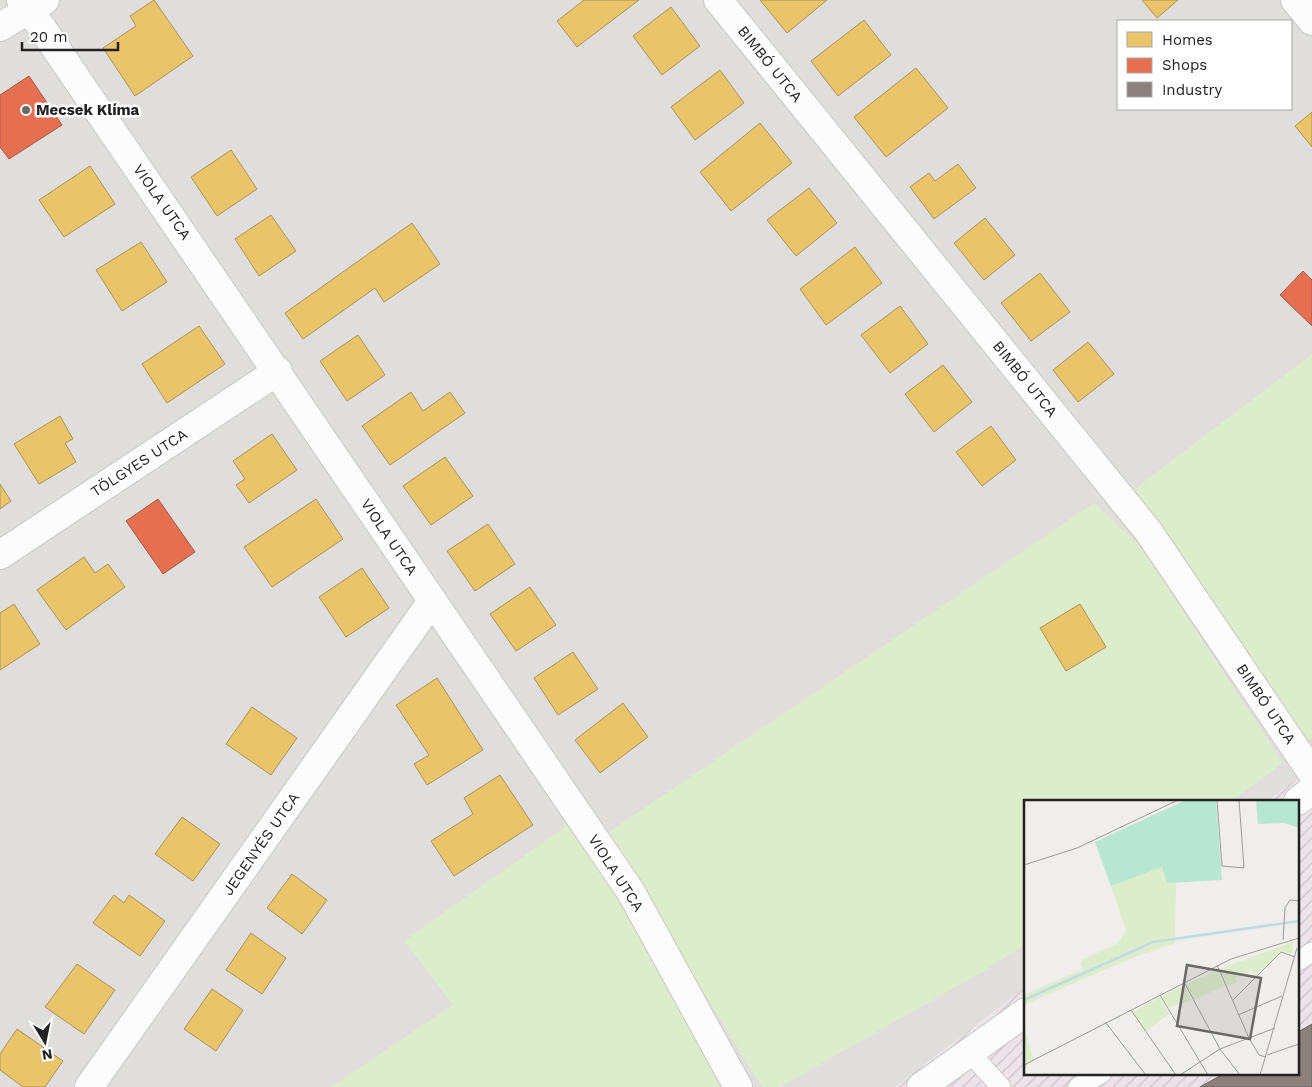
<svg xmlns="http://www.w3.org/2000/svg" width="1312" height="1087" font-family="'Work Sans',sans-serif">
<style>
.residential{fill:#dfdedc;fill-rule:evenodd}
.industrial{fill:url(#industrial-furrows)}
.grass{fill:#ddeccb}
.homes{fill:#e9c46a;stroke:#ad9354}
.shops{fill:#e76f51;stroke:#ac5843}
.industry{fill:#8a817c;stroke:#6b6461}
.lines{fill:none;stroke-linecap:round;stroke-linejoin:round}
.service-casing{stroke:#c9c8c7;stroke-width:21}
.minor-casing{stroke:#c9c8c7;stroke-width:30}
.tertiary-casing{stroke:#c9c8c7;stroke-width:30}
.service{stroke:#fdfcfc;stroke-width:19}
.minor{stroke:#fdfcfc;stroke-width:28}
.tertiary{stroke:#fdfcfc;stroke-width:28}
.poi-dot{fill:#6a6968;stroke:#fff;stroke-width:2}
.labels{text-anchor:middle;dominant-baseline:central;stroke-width:5;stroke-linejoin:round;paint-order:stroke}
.street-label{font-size:15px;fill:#222;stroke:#fff}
.poi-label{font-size:15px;font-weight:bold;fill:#222;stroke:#fff;text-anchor:start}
.inset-river{fill:none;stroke:#bfdbe3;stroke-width:2.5}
.inset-road{fill:none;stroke:#9e9c9b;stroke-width:1}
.view{fill:#6a6968;fill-opacity:0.15;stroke:#6a6968;stroke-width:2.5}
.inset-edge{fill:none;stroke:#222;stroke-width:2.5}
</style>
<defs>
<pattern id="industrial-furrows" width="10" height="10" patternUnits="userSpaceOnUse" patternTransform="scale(1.25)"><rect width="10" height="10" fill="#ede4e9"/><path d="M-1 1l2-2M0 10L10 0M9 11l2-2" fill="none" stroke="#cbc3c8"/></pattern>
</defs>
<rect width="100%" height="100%" fill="#f0eeeb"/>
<!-- residential -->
<path class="residential" d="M 0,0 L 1312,0 L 1312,767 L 1268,801 L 1026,801 L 1026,987 L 895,1087 L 0,1087 ZM 1118,21 L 1291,21 L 1291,109 L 1118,109 Z"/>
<!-- industrial -->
<path class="industrial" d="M 1312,767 L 1312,1087 L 895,1087 L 1026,987 L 1026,1073 L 1298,1073 L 1298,801 L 1268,801 Z"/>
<!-- grass -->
<g class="grass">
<path d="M 1312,354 L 1312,738 L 1305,743 L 1123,498 Z"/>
<path d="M 1094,503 L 1141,547 L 1283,763 L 1232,801 L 1026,801 L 1026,944 L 984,971 L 780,1087 L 762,1087 L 606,834 Z"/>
<path d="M 572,822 C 627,908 674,997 722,1087 L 331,1087 L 453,1005 L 404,941 Z"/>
</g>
<!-- homes -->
<g class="homes">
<path d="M 154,0 L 193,56 L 135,96 L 103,48 L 136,26 L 130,16 Z"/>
<path d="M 584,0 L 639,0 L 577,47 L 557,21 Z"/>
<path d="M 760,0 L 827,0 L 787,33 Z"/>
<path d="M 1142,0 L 1178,0 L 1157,18 Z"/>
<path d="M 671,7 L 700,46 L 662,75 L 633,36 Z"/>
<path d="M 864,20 L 891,55 L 838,96 L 811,61 Z"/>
<path d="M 916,68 L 948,108 L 886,157 L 854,117 Z"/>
<path d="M 720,70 L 744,103 L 695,140 L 671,107 Z"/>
<path d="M 1312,112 L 1312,147 L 1295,126 Z"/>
<path d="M 760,123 L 792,163 L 731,211 L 700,172 Z"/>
<path d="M 231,150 L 257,189 L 217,216 L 191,177 Z"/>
<path d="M 958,164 L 976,188 L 934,219 L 910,187 L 929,173 L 935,181 Z"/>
<path d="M 90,166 L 115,204 L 64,237 L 39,200 Z"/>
<path d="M 809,188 L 837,223 L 796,256 L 767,220 Z"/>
<path d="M 271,215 L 296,251 L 259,276 L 235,239 Z"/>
<path d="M 985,218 L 1015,255 L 984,280 L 954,243 Z"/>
<path d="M 412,223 L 440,264 L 384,302 L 375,288 L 303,339 L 285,313 Z"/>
<path d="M 141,242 L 167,282 L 122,311 L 96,270 Z"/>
<path d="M 855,247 L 882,283 L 826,325 L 800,289 Z"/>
<path d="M 1040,273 L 1070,312 L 1031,341 L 1001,303 Z"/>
<path d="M 900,306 L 928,344 L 890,373 L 861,335 Z"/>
<path d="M 199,326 L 225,364 L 167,403 L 142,364 Z"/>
<path d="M 358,335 L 385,375 L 347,401 L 320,361 Z"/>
<path d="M 1088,342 L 1114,374 L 1078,402 L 1053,370 Z"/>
<path d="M 943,365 L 972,402 L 934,432 L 905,394 Z"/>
<path d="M 411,392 L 423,411 L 450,392 L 465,413 L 390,465 L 362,426 Z"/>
<path d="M 60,416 L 73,439 L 65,443 L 76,462 L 39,484 L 14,444 Z"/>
<path d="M 991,426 L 1016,460 L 982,486 L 956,452 Z"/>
<path d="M 272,434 L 297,470 L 249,503 L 236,485 L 245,479 L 233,461 Z"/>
<path d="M 445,457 L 473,496 L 431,525 L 403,486 Z"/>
<path d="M 0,484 L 11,501 L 0,509 Z"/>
<path d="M 316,499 L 343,539 L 272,587 L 244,547 Z"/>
<path d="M 488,524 L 515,564 L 475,591 L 447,551 Z"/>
<path d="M 84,557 L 95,573 L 108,564 L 125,587 L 66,630 L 37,590 Z"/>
<path d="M 362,568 L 389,608 L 346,637 L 319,597 Z"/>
<path d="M 530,587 L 556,625 L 516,651 L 490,614 Z"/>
<path d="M 14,604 L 40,644 L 0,670 L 0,613 Z"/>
<path d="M 1080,604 L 1106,647 L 1066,671 L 1040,628 Z"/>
<path d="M 573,652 L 598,689 L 558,715 L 534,678 Z"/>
<path d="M 437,678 L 483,750 L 427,785 L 414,764 L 429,755 L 396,705 Z"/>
<path d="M 623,703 L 648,737 L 600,773 L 575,740 Z"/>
<path d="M 252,707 L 297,738 L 271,775 L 226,744 Z"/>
<path d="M 500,775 L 533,825 L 454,876 L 431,841 L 473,814 L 464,798 Z"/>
<path d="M 182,817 L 220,844 L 193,881 L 155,854 Z"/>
<path d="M 292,874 L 327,900 L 302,934 L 267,908 Z"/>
<path d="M 114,895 L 124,903 L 129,895 L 165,921 L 140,956 L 93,923 Z"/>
<path d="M 251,933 L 286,958 L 262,994 L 226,970 Z"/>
<path d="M 77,964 L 115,990 L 84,1034 L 45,1007 Z"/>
<path d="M 212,989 L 243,1010 L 216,1051 L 184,1029 Z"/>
<path d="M 17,1029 L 63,1061 L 45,1087 L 23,1087 L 0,1070 L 0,1054 Z"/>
</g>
<!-- shops -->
<g class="shops">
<path d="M 29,76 L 62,125 L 9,159 L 0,147 L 0,95 Z"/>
<path d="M 1303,271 L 1312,280 L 1312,326 L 1280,295 Z"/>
<path d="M 158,499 L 195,552 L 163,574 L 126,521 Z"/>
</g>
<!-- industry -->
<path class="industry" d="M 1312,1024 L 1312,1087 L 1200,1087 L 1225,1073 L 1298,1073 L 1298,1032 Z"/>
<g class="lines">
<!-- service casing -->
<g class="service-casing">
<g id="service">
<path d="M 1298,961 L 1312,952"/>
<path d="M 970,1053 L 1001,1087"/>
<path d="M 1078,1087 L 1102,1073"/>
</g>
</g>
<!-- minor casing -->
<g class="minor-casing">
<g id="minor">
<path d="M 21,0 L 29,9 L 631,892 L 738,1087"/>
<path d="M 718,0 L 1148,531 L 1312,773"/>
<path d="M 1295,0 L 1312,21"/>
<path d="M 0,555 L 278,371"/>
<path d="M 1298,801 L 1312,790"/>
<path d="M 89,1087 L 432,601"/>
<path d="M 921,1087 L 1026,1012"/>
</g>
</g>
<!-- tertiary casing -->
<g class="tertiary-casing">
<path id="tertiary" d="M 0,27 L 45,0"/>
</g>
<!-- service -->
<use href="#service" class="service"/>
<!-- minor -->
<use href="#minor" class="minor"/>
<!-- tertiary -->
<use href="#tertiary" class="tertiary"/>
</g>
<!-- markers -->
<circle class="poi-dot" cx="26" cy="110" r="5"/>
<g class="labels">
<!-- street labels -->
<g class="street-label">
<text transform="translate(770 64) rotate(51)">BIMBÓ UTCA</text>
<text transform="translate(162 202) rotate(55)">VIOLA UTCA</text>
<text transform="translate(1025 379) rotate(51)">BIMBÓ UTCA</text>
<text transform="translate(139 463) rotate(-33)">TÖLGYES UTCA</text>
<text transform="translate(389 537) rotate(56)">VIOLA UTCA</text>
<text transform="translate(1266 704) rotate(56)">BIMBÓ UTCA</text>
<text transform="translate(261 844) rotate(-55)">JEGENYÉS UTCA</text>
<text transform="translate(616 873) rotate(57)">VIOLA UTCA</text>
</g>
<!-- poi labels -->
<g class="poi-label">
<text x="36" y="110">Mecsek Klíma</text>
</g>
</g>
<!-- overview -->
<g transform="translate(1024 800)">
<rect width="275" height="275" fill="#f0eeeb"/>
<path d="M 138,67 L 143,83 L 152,82 L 151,143 L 105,159 L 0,205 L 0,195 L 59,169 L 57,164 L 60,159 L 94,143 L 102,130 L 87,86 ZM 269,142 L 268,155 L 258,151 L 232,175 L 228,171 L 211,178 L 213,182 L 202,187 L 196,169 ZM 194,170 L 200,186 L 170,200 L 162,184 ZM 160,185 L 168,200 L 144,208 L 138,196 ZM 136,197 L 145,214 L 122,231 L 109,212 ZM 0,225 L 10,262 L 0,267 Z" fill="#ddeccb"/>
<path d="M 162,0 L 192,0 L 198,80 L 143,83 L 138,67 L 87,86 L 71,42 ZM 232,0 L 275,0 L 275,28 L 260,23 L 234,24 Z" fill="#b7e6d2"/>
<path class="inset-river" d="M 0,200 L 129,142 L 275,121"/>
<path class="inset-road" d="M 193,0 L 198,66 L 220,68 L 215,0M 0,65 L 53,48 L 154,0M 275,125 L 275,156M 259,140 L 261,108 L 266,100 L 275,101M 193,165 L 225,238 L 235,255 L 242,257M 160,182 L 196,249 L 216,275M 136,195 L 184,275M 208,201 L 257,152 L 271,157M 107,210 L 152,275M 214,215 L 258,196M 82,223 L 122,275M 243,255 L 275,244M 0,265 L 207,159 L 275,138M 156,275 L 196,249 L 251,228M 236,275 L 273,148"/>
<path class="view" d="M 163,165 L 237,178 L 226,239 L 153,226 Z"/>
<rect width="275" height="275" class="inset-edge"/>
</g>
<!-- legend -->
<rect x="1117" y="20" width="175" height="90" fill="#ffffff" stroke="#a7a7a7"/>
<rect x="1127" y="32" width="25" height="15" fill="#e9c46a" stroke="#a7a7a7"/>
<text x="1162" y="45" font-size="15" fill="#222222">Homes</text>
<rect x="1127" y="58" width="25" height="15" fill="#e76f51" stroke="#a7a7a7"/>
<text x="1162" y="70" font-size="15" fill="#222222">Shops</text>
<rect x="1127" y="82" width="25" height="15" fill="#8a817c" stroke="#a7a7a7"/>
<text x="1162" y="95" font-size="15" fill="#222222">Industry</text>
<!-- north arrow -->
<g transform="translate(45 1042) rotate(170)" stroke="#ffffff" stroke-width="4" paint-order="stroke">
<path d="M0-4L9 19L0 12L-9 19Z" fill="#222222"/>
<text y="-8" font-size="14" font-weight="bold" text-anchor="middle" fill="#222222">N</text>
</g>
<!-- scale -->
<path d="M22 42v8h96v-8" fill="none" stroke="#222222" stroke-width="2.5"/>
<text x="30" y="42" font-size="15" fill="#222222" stroke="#ffffff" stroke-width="4" paint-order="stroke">20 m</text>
</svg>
